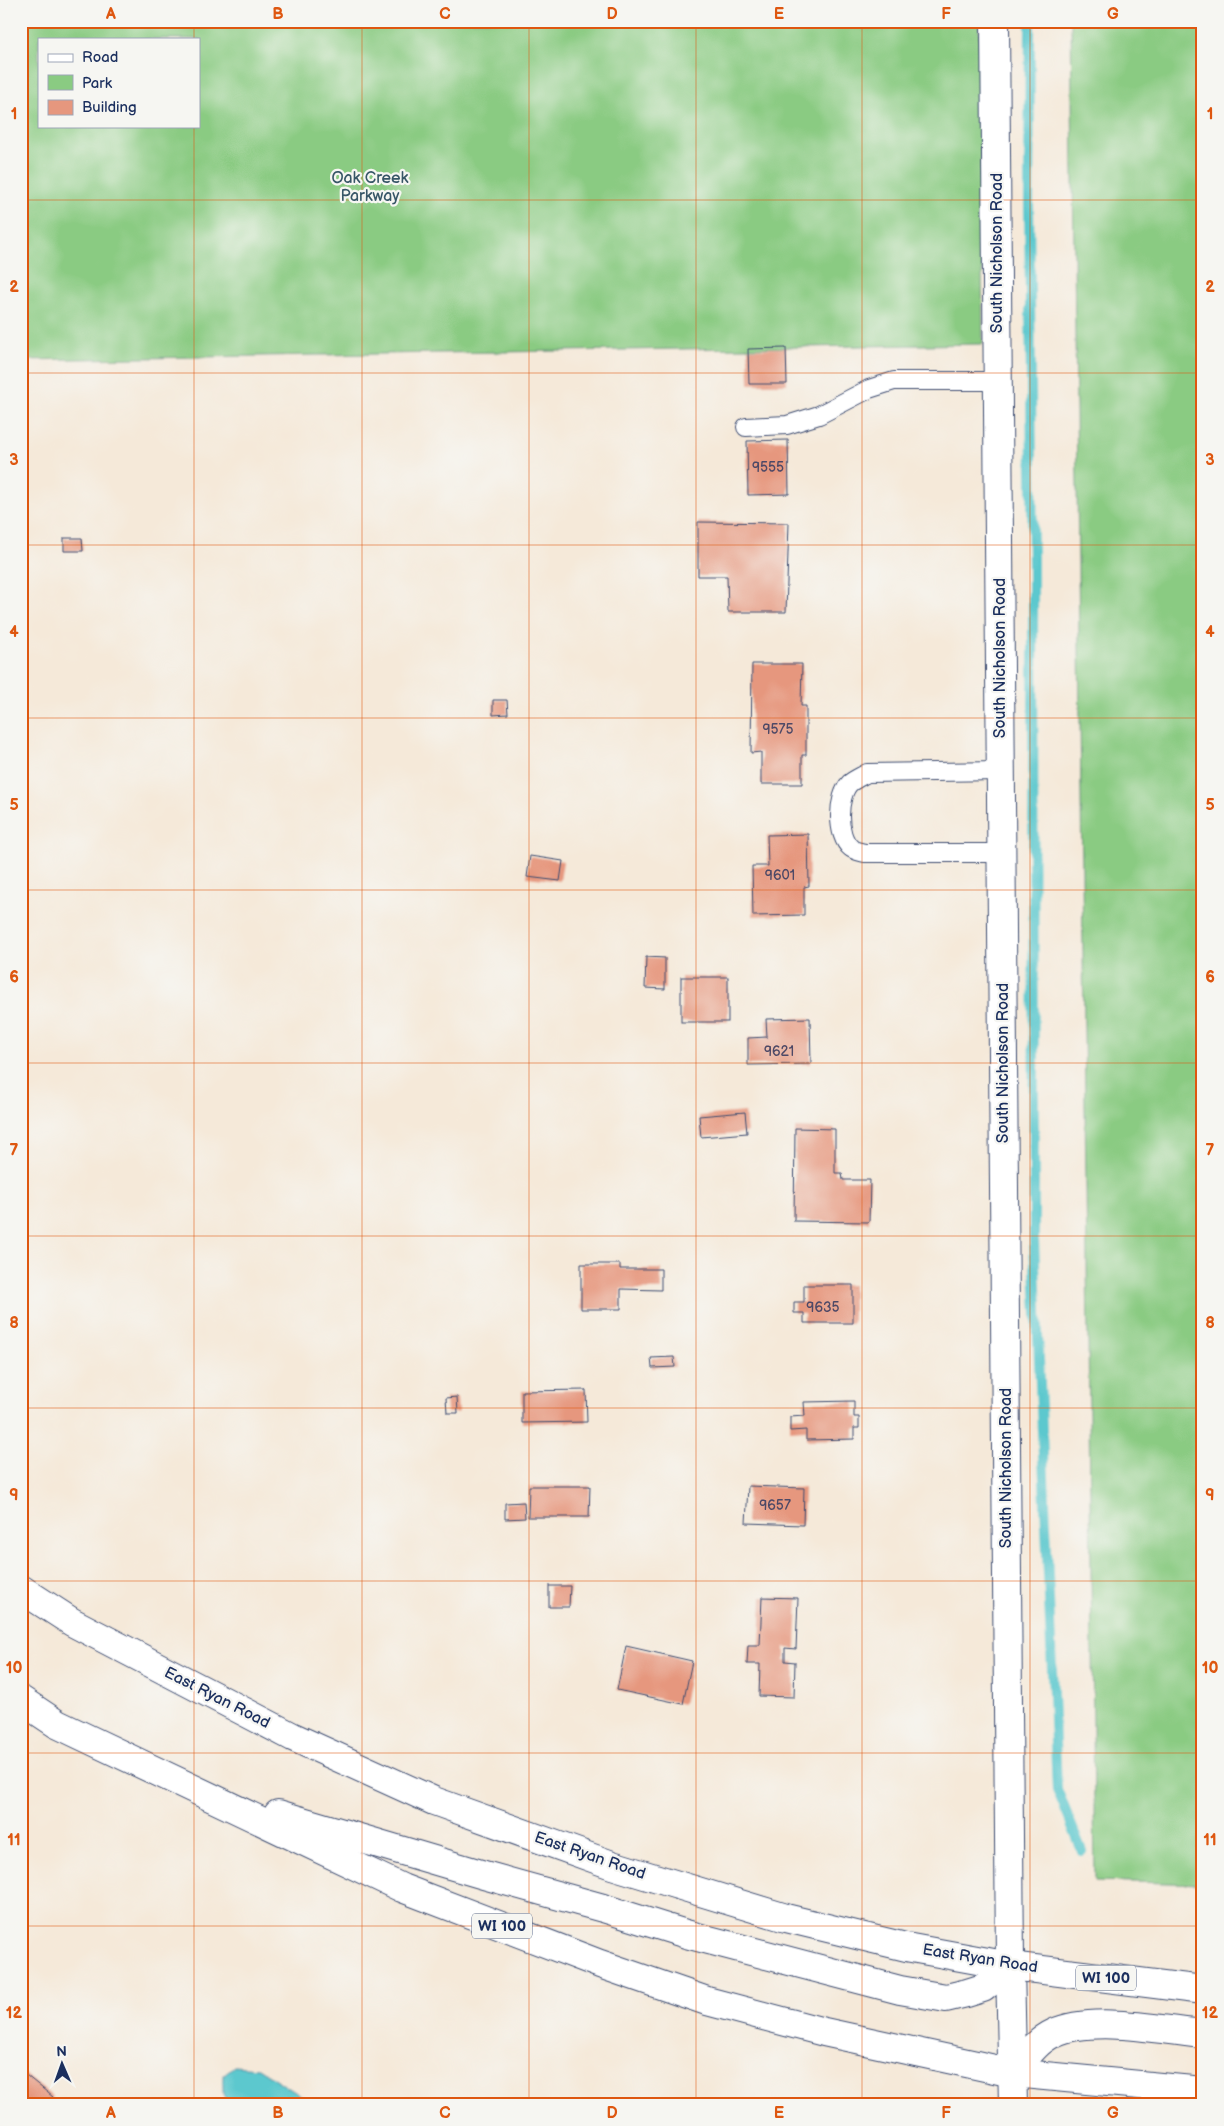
<svg xmlns="http://www.w3.org/2000/svg" width="1224" height="2126" font-family="'Balsamiq Sans',sans-serif">
<style>
.green{fill:#8acb82;stroke:#527d70;fill-rule:evenodd}
.water{fill:#5bc8ce;stroke:#3b7c96}
.lines{fill:none;stroke-linecap:round;stroke-linejoin:round}
.stream{stroke:#5bc8ce;stroke-width:10}
.building{fill:#e6977e}
.lane-casing{stroke:#3c4b70;stroke-width:20}
.secondary-casing{stroke:#3c4b70;stroke-width:30}
.primary-casing{stroke:#3c4b70;stroke-width:30}
.lane{stroke:#fff;stroke-width:18}
.secondary{stroke:#fff;stroke-width:28}
.primary{stroke:#fff;stroke-width:28}
.grid{fill:none;stroke:#de5710;stroke-width:1;stroke-opacity:0.55}
.labels{text-anchor:middle;dominant-baseline:central;stroke-width:4.5;stroke-linejoin:round;paint-order:stroke}
.number-label{font-size:14px;fill:#4e4966}
.shield{fill:#f6f6f2;stroke:#5d6b8a;stroke-width:1}
.shield-label{font-size:15px;font-weight:bold;fill:#1b2f5e}
.park-label{font-size:16px;fill:#375667;stroke:#f6f6f2}
.street-label{font-size:16px;fill:#1b2f5e;stroke:#f6f6f2}
.neatline{fill:none;stroke:#de5710;stroke-width:2}
.grid-label{font-size:16px;text-anchor:middle;font-weight:bold;fill:#de5710}
</style>
<rect width="100%" height="100%" fill="#f6f6f2"/>
<filter id="ink" filterUnits="userSpaceOnUse"><feTurbulence type="fractalNoise" baseFrequency=".02" numOctaves="2"/><feDisplacementMap in="SourceGraphic" scale="10" xChannelSelector="R" yChannelSelector="G"/><feConvolveMatrix kernelMatrix="1 2 1 2 8 2 1 2 1" color-interpolation-filters="sRGB"/></filter>
<filter id="wash" filterUnits="userSpaceOnUse"><feTurbulence type="fractalNoise" baseFrequency=".0096" numOctaves="4" result="noise"/><feDisplacementMap in="SourceGraphic" scale="20" xChannelSelector="R" yChannelSelector="G"/><feGaussianBlur stdDeviation="1.12" result="paint"/><feColorMatrix in="noise" values="0 0 0 0 0 0 0 0 0 0 0 0 0 0 0 0 0 1.4 0 .05"/><feComposite in="paint" operator="in"/></filter>
<g filter="url(#wash)">
<rect width="100%" height="100%" fill="#f5e9d9"/>
<g class="green">
<path d="M21 21H979L983 344 21 360ZM39 39H199V126H39Z"/>
<path d="M1071 21H1203V1884L1095 1881Z"/>
</g>
<path class="water" d="M234 2066 258 2068 315 2105H229L223 2094V2075Z"/>
<g class="lines">
<path class="stream" d="M1030 21 1029 203 1033 563 1034 1240 1057 1789 1082 1851"/>
</g>
<g id="blocks">
<g class="building">
<path d="M786 348 787 384H749L748 349Z"/>
<path d="M788 440 789 494 748 495 747 441Z"/>
<path d="M698 522 789 523 786 612H728L727 576H698Z"/>
<path d="M64 538H82L83 551H64Z"/>
<path d="M752 664H802L801 706H806V755H802V784H761V752L751 753Z"/>
<path d="M493 700H507L508 714 493 715Z"/>
<path d="M808 834 809 886 804 887V915L753 916 752 866H768L767 835Z"/>
<path d="M530 856 563 861 560 881 527 877Z"/>
<path d="M646 957 665 958V989L645 988Z"/>
<rect x="681" y="977" width="47" height="45"/>
<path d="M810 1018 811 1064 748 1065V1038L767 1037 766 1019Z"/>
<path d="M745 1112 747 1133 701 1137 699 1116Z"/>
<path d="M795 1128 835 1129V1173H842L843 1180H870L869 1222 794 1221Z"/>
<path d="M581 1264H620V1269H661V1290L621 1289V1309H581Z"/>
<path d="M804 1285H853V1323H804V1313H794V1302H804Z"/>
<path d="M674 1357 675 1367 652 1368 651 1358Z"/>
<path d="M586 1390 587 1422 522 1423V1391Z"/>
<path d="M457 1397 458 1413H447L446 1398Z"/>
<path d="M854 1401V1417H859V1428H854V1439L806 1440V1430L790 1431V1417L805 1416 804 1402Z"/>
<path d="M529 1486H590L589 1517H528Z"/>
<path d="M748 1486 804 1488 803 1525 746 1523Z"/>
<path d="M524 1502 525 1518 505 1519V1503Z"/>
<path d="M549 1586H570L569 1607H549Z"/>
<path d="M762 1597 798 1598 796 1649 785 1648V1661L795 1662 794 1697 759 1696 760 1664H747L748 1645H760Z"/>
<path d="M626 1646 692 1661 683 1704 617 1690Z"/>
<path d="M21 2071 53 2097 47 2105H21Z"/>
</g>
</g>
</g>
<g filter="url(#ink)">
<use href="#blocks" fill-opacity="0" stroke="#3c4b70" stroke-width="1"/>
<g class="lines">
<defs>
<g id="lane">
<path d="M746 427 787 425 819 415 869 389 894 381H998"/>
<path d="M1001 771 867 773C862 776 855 779 850 783 837 796 836 836 851 848 854 851 861 852 865 853H1001"/>
</g>
<path id="secondary" d="M995 21 1010 1966 1013 2105"/>
<g id="primary">
<path d="M21 1589 72 1622 293 1737 434 1801 612 1865 786 1918 906 1947 1010 1966 1203 1990"/>
<path d="M21 1700 57 1724 402 1888 600 1964 707 2001 824 2032 1013 2073 1203 2091"/>
<path d="M278 1814 484 1875 603 1908 686 1934 900 1990 946 1998 967 1993 983 1988 1010 1966"/>
<path d="M1013 2073C1025 2059 1036 2041 1054 2033 1092 2015 1162 2030 1203 2034"/>
</g>
</defs>
<use href="#lane" class="lane-casing"/>
<use href="#secondary" class="secondary-casing"/>
<use href="#primary" class="primary-casing"/>
<use href="#lane" class="lane"/>
<use href="#secondary" class="secondary"/>
<use href="#primary" class="primary"/>
</g>
</g>
<path class="grid" d="M194 21V39M362 21V2105M529 21V2105M696 21V2105M862 21V2105M1030 21V2105M194 126V2105M21 200H1203M21 373H1203M21 545H1203M21 718H1203M21 890H1203M21 1063H1203M21 1236H1203M21 1408H1203M21 1581H1203M21 1753H1203M21 1926H1203"/>
<g class="labels">
<g class="number-label">
<text x="768" y="467">9555</text>
<text x="778" y="729">9575</text>
<text x="780" y="875">9601</text>
<text x="779" y="1051">9621</text>
<text x="823" y="1307">9635</text>
<text x="775" y="1505">9657</text>
</g>
<g class="shield">
<rect x="472" y="1913.5" width="60" height="25" rx="4"/>
<rect x="1076" y="1965.5" width="60" height="25" rx="4"/>
</g>
<g class="shield-label">
<text x="502" y="1926">WI 100</text>
<text x="1106" y="1978">WI 100</text>
</g>
<g class="park-label">
<text x="370" y="178">Oak Creek<tspan x="370" dy="18">Parkway</tspan></text>
</g>
<g class="street-label">
<text transform="translate(997 253) rotate(-90)">South Nicholson Road</text>
<text transform="translate(1000 658) rotate(-90)">South Nicholson Road</text>
<text transform="translate(1003 1063) rotate(-90)">South Nicholson Road</text>
<text transform="translate(1006 1468) rotate(-90)">South Nicholson Road</text>
<text transform="translate(217 1698) rotate(27)">East Ryan Road</text>
<text transform="translate(590 1856) rotate(19)">East Ryan Road</text>
<text transform="translate(980 1959) rotate(9)">East Ryan Road</text>
</g>
</g>
<rect width="1224" height="2126" fill="none" stroke="#f6f6f2" stroke-width="55"/>
<rect x="38" y="38" width="162" height="90" fill="#f6f6f2" stroke="#9ea6b7"/>
<rect x="48" y="54" width="25" height="8" fill="#ffffff" stroke="#9ea6b7"/>
<text x="82" y="62" font-size="15" fill="#1b2f5e">Road</text>
<rect x="48" y="75" width="25" height="15" fill="#8acb82" stroke="#9ea6b7"/>
<text x="82" y="88" font-size="15" fill="#1b2f5e">Park</text>
<rect x="48" y="100" width="25" height="15" fill="#e6977e" stroke="#9ea6b7"/>
<text x="82" y="112" font-size="15" fill="#1b2f5e">Building</text>
<g transform="translate(62 2064) rotate(358)" stroke="#f6f6f2" stroke-width="4" paint-order="stroke">
<path d="M0-4L9 19L0 12L-9 19Z" fill="#1b2f5e"/>
<text y="-8" font-size="14" font-weight="bold" text-anchor="middle" fill="#1b2f5e">N</text>
</g>
<rect x="28" y="28" width="1168" height="2070" class="neatline"/>
<g class="grid-label">
<text x="111" y="19">A</text>
<text x="278" y="19">B</text>
<text x="445" y="19">C</text>
<text x="612" y="19">D</text>
<text x="779" y="19">E</text>
<text x="946" y="19">F</text>
<text x="1113" y="19">G</text>
<text x="14" y="119">1</text>
<text x="1210" y="119">1</text>
<text x="14" y="292">2</text>
<text x="1210" y="292">2</text>
<text x="14" y="465">3</text>
<text x="1210" y="465">3</text>
<text x="14" y="637">4</text>
<text x="1210" y="637">4</text>
<text x="14" y="810">5</text>
<text x="1210" y="810">5</text>
<text x="14" y="982">6</text>
<text x="1210" y="982">6</text>
<text x="14" y="1155">7</text>
<text x="1210" y="1155">7</text>
<text x="14" y="1328">8</text>
<text x="1210" y="1328">8</text>
<text x="14" y="1500">9</text>
<text x="1210" y="1500">9</text>
<text x="14" y="1673">10</text>
<text x="1210" y="1673">10</text>
<text x="14" y="1845">11</text>
<text x="1210" y="1845">11</text>
<text x="14" y="2018">12</text>
<text x="1210" y="2018">12</text>
<text x="111" y="2118">A</text>
<text x="278" y="2118">B</text>
<text x="445" y="2118">C</text>
<text x="612" y="2118">D</text>
<text x="779" y="2118">E</text>
<text x="946" y="2118">F</text>
<text x="1113" y="2118">G</text>
</g>
</svg>
